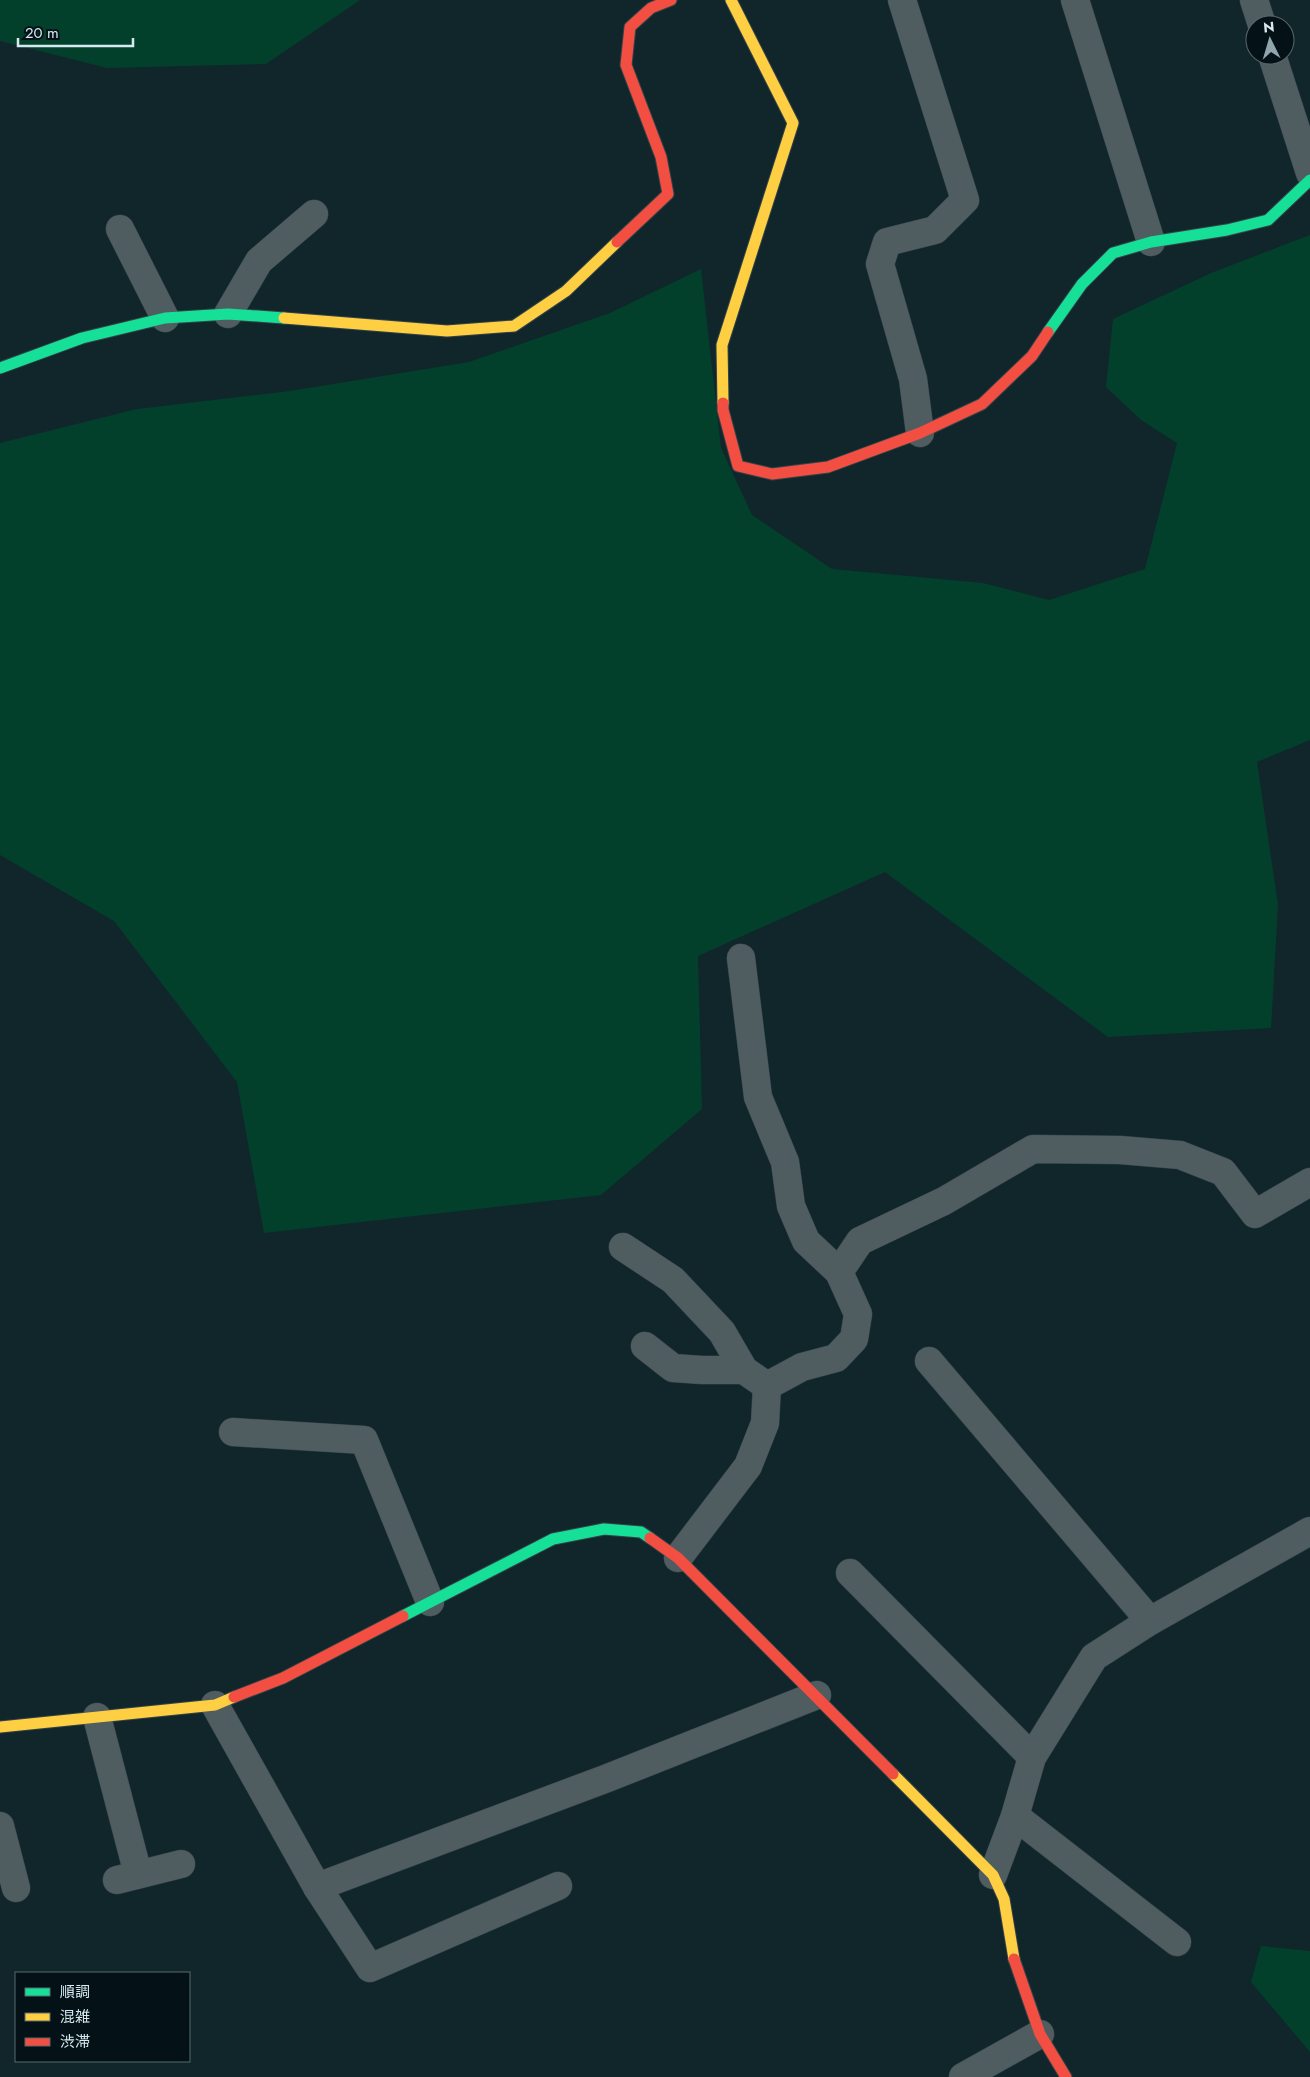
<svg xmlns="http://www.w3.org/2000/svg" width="1310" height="2077" font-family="Jost,'Noto Sans JP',sans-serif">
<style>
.green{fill:#02402c}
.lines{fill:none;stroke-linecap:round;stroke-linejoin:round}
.street-casing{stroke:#344347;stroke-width:29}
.fast-casing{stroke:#344347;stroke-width:13}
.slow-casing{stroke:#344347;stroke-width:13}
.jam-casing{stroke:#344347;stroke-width:13}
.street{stroke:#4f5d61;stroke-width:28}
.fast{stroke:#16e098;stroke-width:11}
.slow{stroke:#ffcf43;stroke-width:11}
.jam{stroke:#f24e42;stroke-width:11}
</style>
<rect width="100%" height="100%" fill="#10262b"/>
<g class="green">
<path d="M0 0H360L266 64 107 68 0 41Z"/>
<path d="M1310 235V740L1257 762 1278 905 1271 1028 1108 1037 885 872 698 956 702 1109 601 1195 264 1233 237 1082 114 921 0 855V443L137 409 290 391 469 362 610 313 701 269 721 448 752 515 832 569 983 583 1049 600 1145 569 1177 443 1141 420 1106 387 1113 319 1211 273Z"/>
<path d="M1261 1946 1310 1951V2052L1251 1982Z"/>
</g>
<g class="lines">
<defs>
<g id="street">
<path d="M902 0 965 200 935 230 887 242 880 264 913 379 920 433"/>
<path d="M1075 0 1151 242"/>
<path d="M1254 0 1262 25"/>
<path d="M1272 55 1310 173"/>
<path d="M120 229 165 318"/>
<path d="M228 314 259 261 314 214"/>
<path d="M741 958 758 1097 785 1162 791 1206 806 1241 839 1272"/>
<path d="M623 1247 673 1280 722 1332 744 1370 767 1386"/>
<path d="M645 1346 673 1368 702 1370H744"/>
<path d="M929 1361 1150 1621"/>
<path d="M767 1386 802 1367 836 1358 854 1339 858 1314 839 1272 860 1241 944 1201 1033 1149 1120 1150 1180 1155 1223 1172 1255 1214 1310 1182"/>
<path d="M233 1432 364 1440 430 1602"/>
<path d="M678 1558 748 1466 765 1423 767 1386"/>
<path d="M850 1573 1032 1757"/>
<path d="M215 1705 317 1887 370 1968 558 1886"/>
<path d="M97 1717 138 1874"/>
<path d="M1015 1816 1177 1942"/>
<path d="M0 1826 16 1888"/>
<path d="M993 1875 1015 1816 1032 1757 1094 1657 1150 1621 1310 1531"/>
<path d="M117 1880 181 1864"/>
<path d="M317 1887 605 1779 817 1695"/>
<path d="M963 2077 1040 2034"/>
</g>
<g id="fast">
<path d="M1048 332 1082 284 1113 253 1151 242 1227 230 1268 220 1310 180"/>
<path d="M0 368 82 338 165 318 228 314 284 318"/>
<path d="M403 1616 553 1539 604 1529 641 1532 650 1538"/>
</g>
<g id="slow">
<path d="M284 318 447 331 514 326 566 291 617 242"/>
<path d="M723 403 722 345 793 123 731 0"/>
<path d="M0 1727 215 1705 234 1697"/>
<path d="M893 1774 993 1875 1004 1899 1014 1959"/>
</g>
<g id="jam">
<path d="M617 242 668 194 661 157 626 65 630 27 651 8 671 0"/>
<path d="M723 403V410L738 466 772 474 828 467 920 433 982 404 1032 356 1048 332"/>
<path d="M650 1538 678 1558 893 1774"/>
<path d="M234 1697 283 1678 403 1616"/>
<path d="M1014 1959 1040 2034 1066 2077"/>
</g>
</defs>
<use href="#street" class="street-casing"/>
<use href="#fast" class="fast-casing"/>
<use href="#slow" class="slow-casing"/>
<use href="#jam" class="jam-casing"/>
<use href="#street" class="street"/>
<use href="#fast" class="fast"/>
<use href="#slow" class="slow"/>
<use href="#jam" class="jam"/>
</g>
<rect x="15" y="1972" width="175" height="90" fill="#041217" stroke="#58686e"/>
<rect x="25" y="1988" width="25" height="8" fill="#16e098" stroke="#58686e"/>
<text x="60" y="1997" font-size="15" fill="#d6e9f1">順調</text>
<rect x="25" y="2013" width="25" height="8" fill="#ffcf43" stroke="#58686e"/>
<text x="60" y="2022" font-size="15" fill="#d6e9f1">混雑</text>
<rect x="25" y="2038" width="25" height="8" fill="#f24e42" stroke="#58686e"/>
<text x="60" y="2047" font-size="15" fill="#d6e9f1">渋滞</text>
<g transform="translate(1270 40) rotate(355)"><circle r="24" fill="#041217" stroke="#58686e"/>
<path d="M0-4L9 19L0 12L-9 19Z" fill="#91a5ac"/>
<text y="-8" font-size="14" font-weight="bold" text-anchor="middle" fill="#d6e9f1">N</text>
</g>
<path d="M18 38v8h115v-8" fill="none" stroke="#d6e9f1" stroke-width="2.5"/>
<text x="25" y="38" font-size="15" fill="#d6e9f1" stroke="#041217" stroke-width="4" paint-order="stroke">20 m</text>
</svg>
